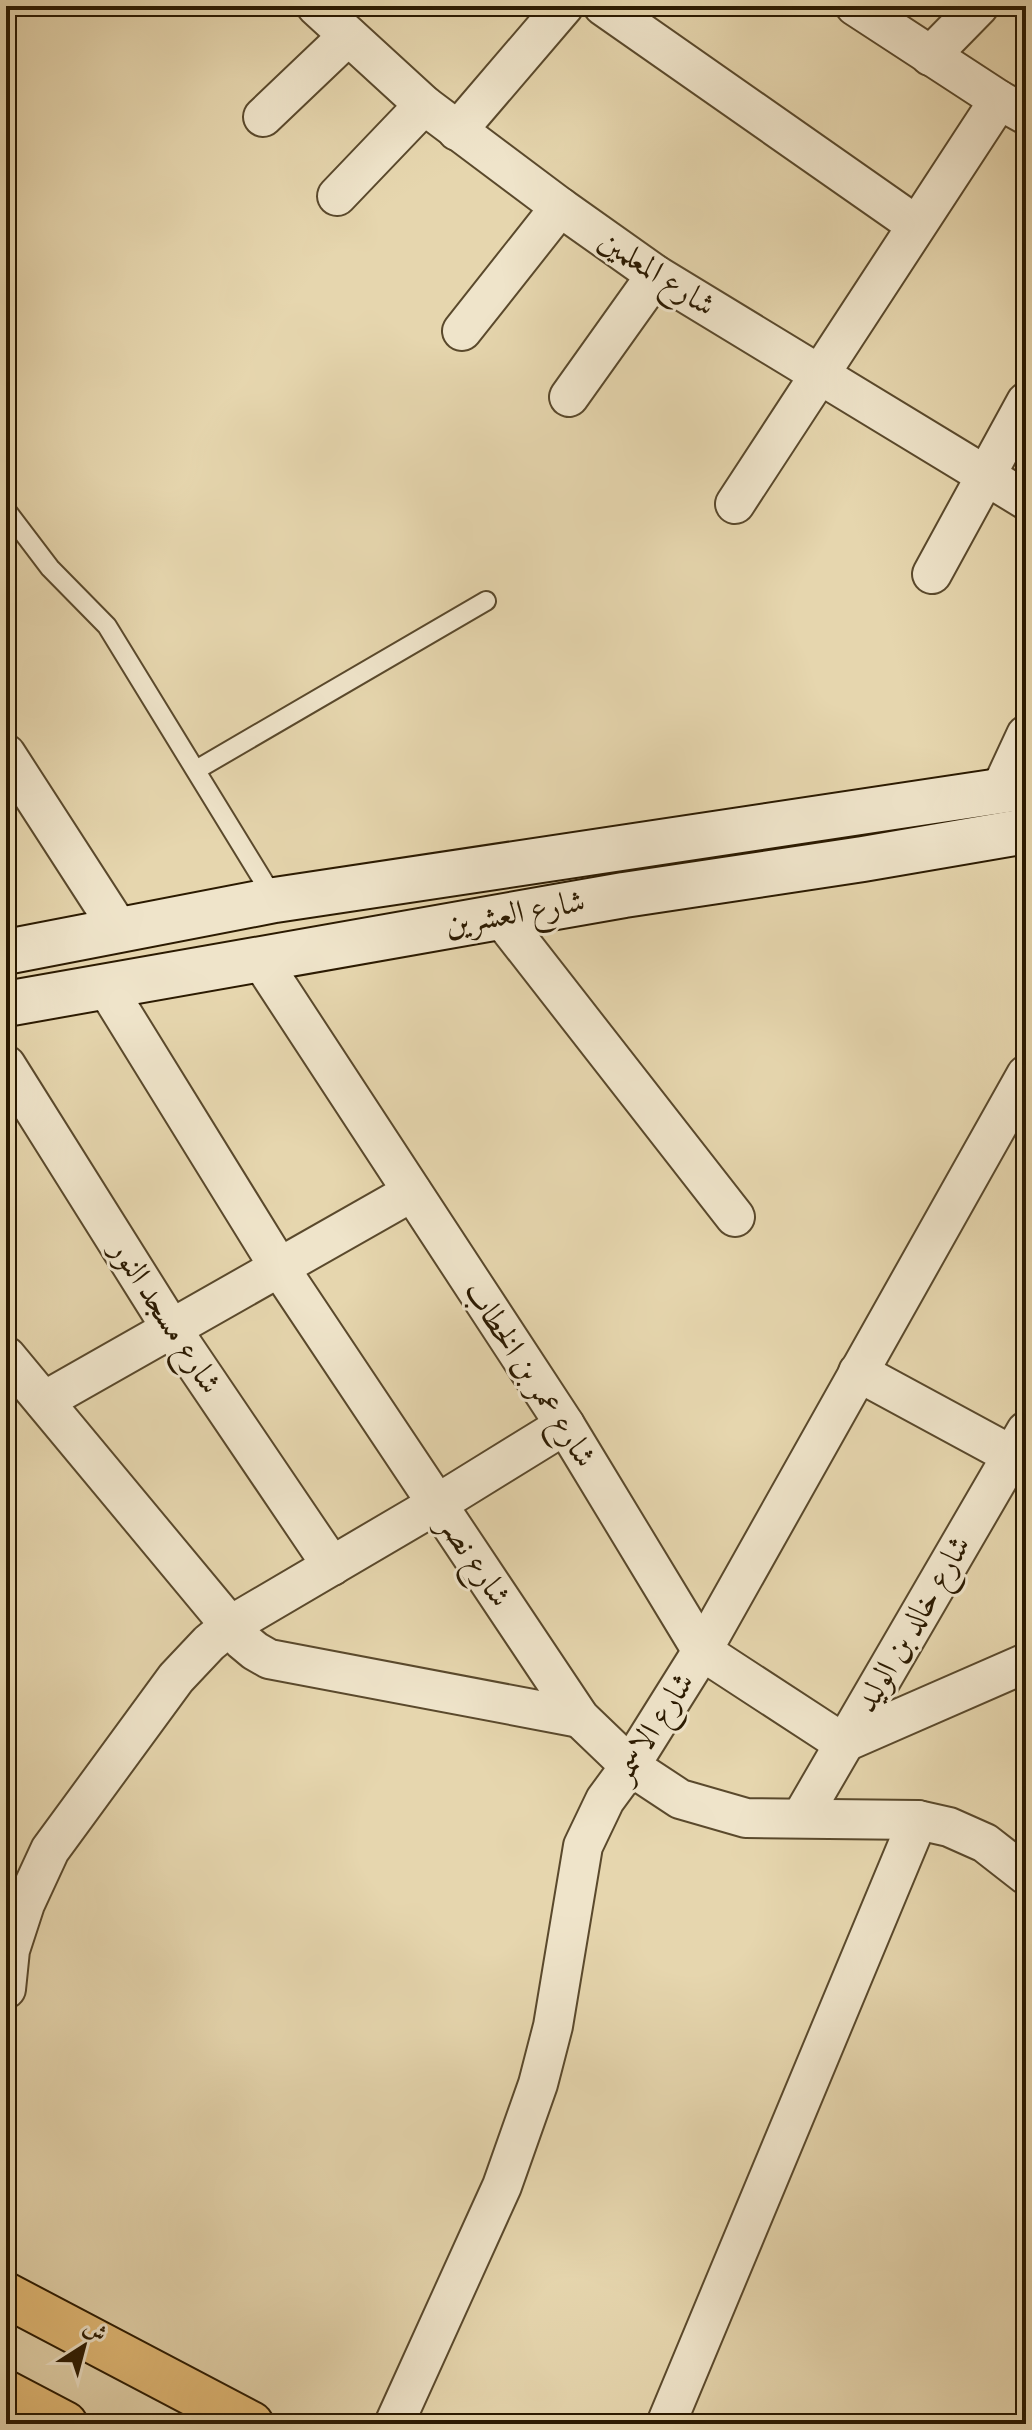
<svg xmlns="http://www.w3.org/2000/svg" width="1032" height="2430" font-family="'Libre Bodoni',Amiri,serif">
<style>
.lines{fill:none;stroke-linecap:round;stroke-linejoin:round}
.lane-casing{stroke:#5a492c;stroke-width:22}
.street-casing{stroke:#5a492c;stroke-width:42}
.secondary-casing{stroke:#2b1a01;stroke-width:48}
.highway-casing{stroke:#2b1a01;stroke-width:48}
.lane{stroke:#efe4ca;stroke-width:18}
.street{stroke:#efe4ca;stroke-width:38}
.secondary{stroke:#efe4ca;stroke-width:44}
.highway{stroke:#e3bb77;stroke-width:44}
.labels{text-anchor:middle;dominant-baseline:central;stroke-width:6;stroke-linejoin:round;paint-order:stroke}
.street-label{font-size:32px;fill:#2b1a01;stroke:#efe4ca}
</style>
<rect width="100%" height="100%" fill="#e6d6ae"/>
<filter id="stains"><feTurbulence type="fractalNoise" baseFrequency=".0025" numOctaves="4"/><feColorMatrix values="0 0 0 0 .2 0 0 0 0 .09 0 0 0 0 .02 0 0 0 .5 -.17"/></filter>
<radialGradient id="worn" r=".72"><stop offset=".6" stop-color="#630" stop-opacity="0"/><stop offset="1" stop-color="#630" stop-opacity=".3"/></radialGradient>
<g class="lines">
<defs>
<g id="lane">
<path d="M6 510 50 568 107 626 275 900"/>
<path d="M196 770 486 601"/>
</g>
<g id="street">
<path d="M316 6 424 105 560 207 656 275 1026 500"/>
<path d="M603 6 916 225"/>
<path d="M855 6 999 100 1026 115"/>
<path d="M930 56 979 6"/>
<path d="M263 117 348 36"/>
<path d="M457 131 564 6"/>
<path d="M337 196 424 105"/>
<path d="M462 331 560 207"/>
<path d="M569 397 656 275"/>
<path d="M735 504 999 100"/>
<path d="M932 574 1026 402"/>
<path d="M6 754 119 929"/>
<path d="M1000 791 1026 735"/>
<path d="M500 916 735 1217"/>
<path d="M260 959 565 1425 702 1651 843 1743 1026 1663"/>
<path d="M106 987 279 1267 580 1718 630 1766 680 1799 746 1818 918 1820 949 1827 985 1843 1026 1875"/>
<path d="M6 1065 171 1328 332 1566"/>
<path d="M6 1356 243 1641 255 1651 269 1659 580 1718"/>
<path d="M858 1372 1026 1463"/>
<path d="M44 1401 412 1192"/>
<path d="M801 1818 1026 1431"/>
<path d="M6 1989 10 1950 25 1904 50 1850 176 1678 209 1643 231 1625 437 1504 565 1425"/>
<path d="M394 2424 502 2186 538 2084 553 2026 583 1846 605 1800 630 1766 702 1651 1026 1075"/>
<path d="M666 2424 918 1820"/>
</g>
<g id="secondary">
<path d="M6 952 275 900 1026 787"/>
<path d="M6 1004 624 895 863 859 1026 831"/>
</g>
<g id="highway">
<path d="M6 2295 251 2424"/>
<path d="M6 2393 65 2424"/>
</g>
</defs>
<use href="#lane" class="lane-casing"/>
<use href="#street" class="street-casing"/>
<use href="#secondary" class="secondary-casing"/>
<use href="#highway" class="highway-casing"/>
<use href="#lane" class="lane"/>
<use href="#street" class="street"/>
<use href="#secondary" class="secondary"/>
<use href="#highway" class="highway"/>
</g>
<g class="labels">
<g class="street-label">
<text transform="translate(657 273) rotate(33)">شارع المعلمين</text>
<text transform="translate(515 913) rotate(-10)">شارع العشرين</text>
<text transform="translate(166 1317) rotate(57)">شارع مسجد النور</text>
<text transform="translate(530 1374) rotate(57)">شارع عمر بن الخطاب</text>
<text transform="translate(475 1561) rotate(56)">شارع نصر</text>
<text transform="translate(913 1624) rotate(-60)">شارع خالد بن الوليد</text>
<text transform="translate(653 1727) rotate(-57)">شارع الاسمر</text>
</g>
</g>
<rect width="1032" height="2430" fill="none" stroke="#e6d6ae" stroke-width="32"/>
<rect x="8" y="8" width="1016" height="2414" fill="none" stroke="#2b1a01" stroke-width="4"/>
<rect x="16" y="16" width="1000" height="2398" fill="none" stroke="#2b1a01" stroke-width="2"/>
<g transform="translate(84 2346) rotate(36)" stroke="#efe4ca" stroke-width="6" paint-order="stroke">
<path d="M0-6L14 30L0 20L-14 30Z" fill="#2b1a01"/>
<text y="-12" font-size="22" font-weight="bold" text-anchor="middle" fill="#2b1a01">ش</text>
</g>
<rect width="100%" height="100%" filter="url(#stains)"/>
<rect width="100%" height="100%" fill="url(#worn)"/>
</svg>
